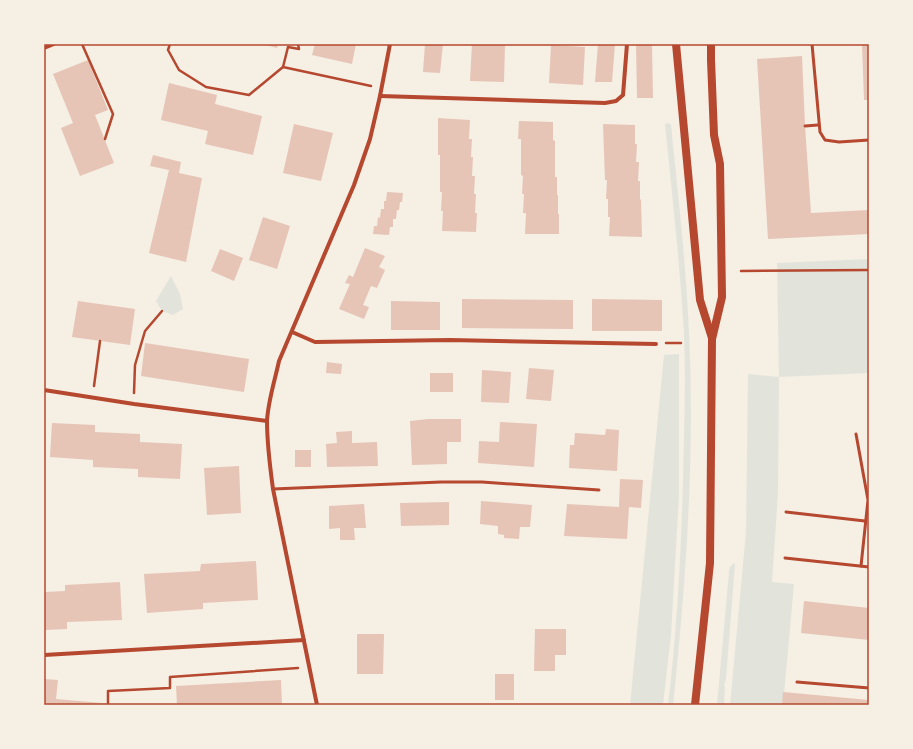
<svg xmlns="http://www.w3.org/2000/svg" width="913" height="749" font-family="'DejaVu Sans',sans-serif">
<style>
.green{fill:#e2e4dc}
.building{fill:#e6c5b7}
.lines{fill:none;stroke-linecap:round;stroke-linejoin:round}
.path{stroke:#b5482f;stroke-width:2.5}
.service{stroke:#b5482f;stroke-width:3}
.minor{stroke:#b5482f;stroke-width:4}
.secondary{stroke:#b5482f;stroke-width:8}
.neatline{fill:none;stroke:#b5482f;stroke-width:1.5}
</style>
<rect width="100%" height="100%" fill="#f6efe4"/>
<g class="green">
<path d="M668 123 671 125C678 194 686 263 689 333 695 457 686 582 673 705H668C677 630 681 555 683 479 684 431 686 383 684 334 680 264 672 194 665 124Z"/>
<path d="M869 259V373L779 377 778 493 772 582 794 584 783 705H730L746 532 748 374 779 377 777 263Z"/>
<path d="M171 276 180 294 183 309 173 315 162 311 156 301Z"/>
<path d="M679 354V496L671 635 663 705H630L664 355Z"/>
<path d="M734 563 735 564 726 679 724 685 725 687 724 705H717L729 572 730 567Z"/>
</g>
<g class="building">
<path d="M262 44H278L277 48Z"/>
<path d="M315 44H356L352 64 312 55Z"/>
<path d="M425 44H443L440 73 423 72Z"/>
<path d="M472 44H505L504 82 470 81Z"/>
<path d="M598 44H615L612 82H595Z"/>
<path d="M636 44H652L653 98H637Z"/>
<path d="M862 44H869V100H864Z"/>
<path d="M551 45 585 47 583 85 549 83Z"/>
<path d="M802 56 805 126 811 213 869 210V234L768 239 757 59Z"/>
<path d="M88 60 108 110 95 115 114 163 80 176 61 128 73 123 53 74Z"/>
<path d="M169 83 217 95 215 104 262 116 253 155 205 144 208 131 161 120Z"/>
<path d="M438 118 470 120 469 139H472L471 157H473L472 176H475L474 194H476L475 213H477L476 232 442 231 443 211H441L442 192H440V155H438Z"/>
<path d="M519 121 553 122V140L555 141V177H557V195H558V214H559V234H525L526 213H523L524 194H522L523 176 521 175V139H518Z"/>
<path d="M294 124 333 133 321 181 283 173Z"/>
<path d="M603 124 635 125V144H637L636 162H639L638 181H640V199L641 200 642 237 609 236 610 217H608V199H606L607 180H605Z"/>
<path d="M153 155 181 162 179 173 202 178 186 262 149 253 169 170 150 166Z"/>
<path d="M387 192 403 193 402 202H400L399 210H397L396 219H393V227H390L389 235 373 234 374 226H377L378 217 380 218 381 209H384V201H386Z"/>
<path d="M263 217 290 226 277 269 249 260Z"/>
<path d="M365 248 385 256 379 267 385 270 377 288 371 286 363 305 369 307 364 319 339 309 350 284 345 283 349 275 353 277Z"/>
<path d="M220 249 243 258 234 281 211 271Z"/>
<path d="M462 299 573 300V329L462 328Z"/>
<path d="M592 299 662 300V331H592Z"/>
<path d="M78 301 135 309 130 345 72 337Z"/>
<path d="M391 301 440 302V330H391Z"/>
<path d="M145 343 249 359 244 392 141 376Z"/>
<path d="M327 362 342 364 341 374 326 373Z"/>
<path d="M529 368 554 370 551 401 526 399Z"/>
<path d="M482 370 511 372 509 403 481 402Z"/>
<rect x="430" y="373" width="23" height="19"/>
<path d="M428 419H461V442H447V464L412 465 410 421Z"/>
<path d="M500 422 537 424 534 467 478 463 479 441 499 442Z"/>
<path d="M52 423 95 425V432L140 434V442L182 444 180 479 138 477V469L93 467V460L50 457Z"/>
<path d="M606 429 619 430 617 471 569 468 570 445H574L575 433 605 435Z"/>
<path d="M352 431V443L377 442 378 466 327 467 326 444 337 443 336 432Z"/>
<rect x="295" y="450" width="16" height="17"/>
<path d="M239 466 241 513 207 515 204 468Z"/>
<path d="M620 479 643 480 641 508 629 507 627 539 564 536 567 504 619 507Z"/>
<path d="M481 501 532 505 530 527H520L519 539 504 538V535L498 534V526L480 524Z"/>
<path d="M449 502V525L401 526 400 503Z"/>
<path d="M364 504 366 528H354L355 540H340V528L329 529V506Z"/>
<path d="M256 561 258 600 203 603V609L147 613 144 574 200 571 201 564Z"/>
<path d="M120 582 122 620 67 622V629L44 630V592L65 591V585Z"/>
<path d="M804 601 869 608V640L801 633Z"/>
<path d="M535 629H566V655H555V671H534Z"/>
<path d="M357 634H384L383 674H357Z"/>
<rect x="495" y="674" width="19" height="26"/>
<path d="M44 679 58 680 56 699 113 704V705H44Z"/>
<path d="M281 680 282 705H177L176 686Z"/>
<path d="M783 692 869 700V705H782Z"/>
</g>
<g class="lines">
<g class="path">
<path d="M82 44 113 114 105 139"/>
<path d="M170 44 168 50 179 70 206 87 249 95 283 67"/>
<path d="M298 44 299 49 288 47 283 67 371 86"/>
<path d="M741 271 869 270"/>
<path d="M666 343H681"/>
<path d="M94 386 100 341"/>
<path d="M134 393 135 365 145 331 162 311"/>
<path d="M108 704V691L170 688V677L298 668"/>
</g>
<g class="service">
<path d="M812 44 820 132 825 140 839 142 869 140"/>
<path d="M805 126 818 125"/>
<path d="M856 434 868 500 861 566"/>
<path d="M273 489 441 482H482L599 490"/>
<path d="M786 512 865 521"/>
<path d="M785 558 869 567"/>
<path d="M797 682 869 688"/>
</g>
<g class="minor">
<path d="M44 48 54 44"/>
<path d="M380 96 605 103 616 101 623 95 627 44"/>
<path d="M292 332 315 342 450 340 656 344"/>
<path d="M44 390 134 404 267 421"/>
<path d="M44 655 304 640"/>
<path d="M317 705 273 489C270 467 267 444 267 421 268 401 275 380 279 361L354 185 370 139 380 96 390 44"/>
</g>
<g class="secondary">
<path d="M676 44 700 300 712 338"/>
<path d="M695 705 710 563 712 339 722 297 720 164 714 135 711 60V44"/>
</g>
</g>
<rect width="913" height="749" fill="none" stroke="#f6efe4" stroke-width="90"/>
<rect x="45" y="45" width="823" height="659" class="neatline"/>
</svg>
